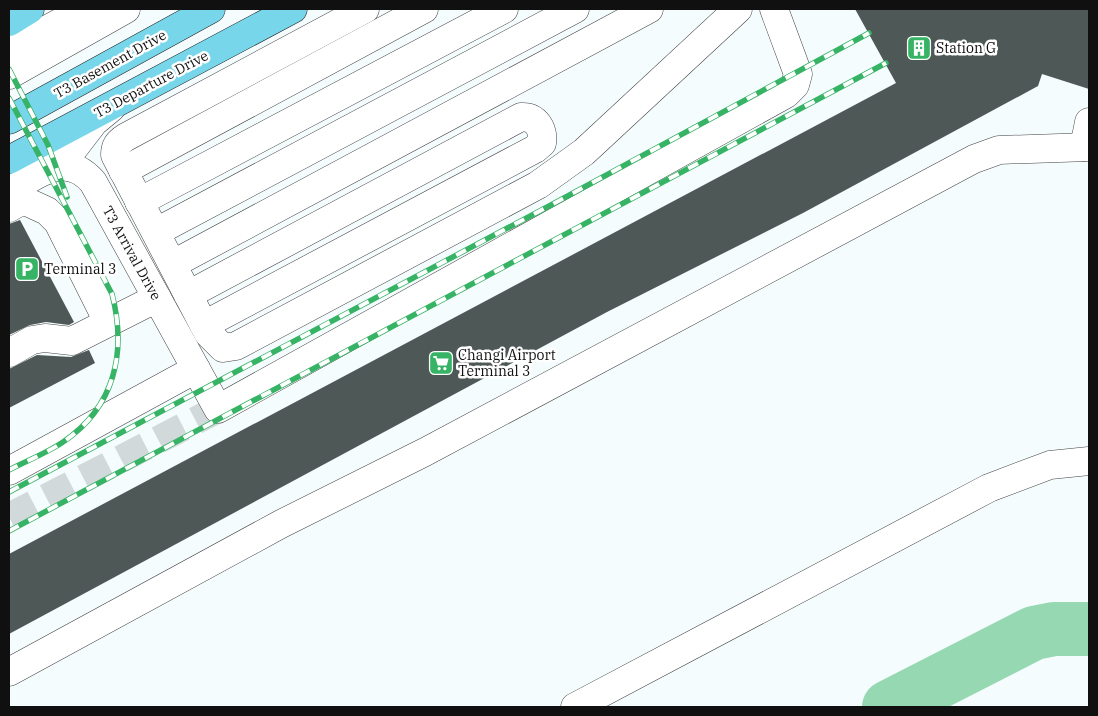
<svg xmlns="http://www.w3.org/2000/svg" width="1098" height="716" font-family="'IBM Plex Serif',serif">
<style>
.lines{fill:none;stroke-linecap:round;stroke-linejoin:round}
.taxiway{stroke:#95d8b1;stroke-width:54}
.building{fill:#4e5856}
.major-tunnel{stroke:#d2d9da;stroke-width:28;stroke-dasharray:28 14;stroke-linecap:butt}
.minor-casing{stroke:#434343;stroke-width:29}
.major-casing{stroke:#212121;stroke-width:29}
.minor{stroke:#fff;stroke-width:28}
.major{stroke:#78d6ea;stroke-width:28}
.rail-casing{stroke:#36b364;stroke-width:5.5}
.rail{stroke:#fff;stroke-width:4;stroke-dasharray:11;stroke-linecap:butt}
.labels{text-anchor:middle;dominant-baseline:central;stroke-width:5;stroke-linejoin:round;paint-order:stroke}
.poi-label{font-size:14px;fill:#101010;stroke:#fff;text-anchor:start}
.street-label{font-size:14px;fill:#101010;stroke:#fff}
</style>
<rect width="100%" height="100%" fill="#f4fcfe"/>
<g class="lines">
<path class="taxiway" d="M889 707 1034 633 1054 629H1089"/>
</g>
<g class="building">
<path d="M855 9H1089V89L1042 74 1038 86 803 213 607 312 9 634V554L896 83Z"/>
<path d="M20 220 74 322 69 325 46 322 30 325 9 335V224Z"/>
<path d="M89 350 95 363 9 408V369L37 355 71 357Z"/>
</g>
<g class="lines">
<path class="major-tunnel" d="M9 517 218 409"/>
<defs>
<g id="minor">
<path d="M365 9 126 137C118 142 115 146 115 155L208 333 223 348 236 346 538 185 584 152 738 9"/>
<path d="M9 50 85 9"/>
<path d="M9 75 126 9"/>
<path d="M1084 147 1089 122"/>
<path d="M51 168 71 152 94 122 111 108"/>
<path d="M123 171 424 9"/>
<path d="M9 191C38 175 65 150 93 182L218 409 786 94 795 85 798 74 774 9"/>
<path d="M139 202 504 9"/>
<path d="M9 208 23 200 47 211 58 222 108 322"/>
<path d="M156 232 575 9"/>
<path d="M173 264 649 9"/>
<path d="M188 295 521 117C536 116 544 129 542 143L535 149 204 325"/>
<path d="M9 353 32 340 45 338 72 341 157 298"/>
<path d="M9 471 196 369"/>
<path d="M9 672 281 524 425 452 974 159 999 150 1089 147"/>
<path d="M575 707 989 488 1050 465 1089 461"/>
</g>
<g id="major">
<path d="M9 22 30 9"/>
<path d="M9 120 211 9"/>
<path d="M9 160 293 9"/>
</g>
</defs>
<use href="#minor" class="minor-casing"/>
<use href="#major" class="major-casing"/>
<use href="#minor" class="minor"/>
<use href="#major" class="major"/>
<defs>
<g id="rail">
<path d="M9 69 48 145 67 197"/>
<path d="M9 98 112 294C127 352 115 407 63 442 47 453 26 461 9 470"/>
<path d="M9 492 551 205 869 33"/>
<path d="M9 531 886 63"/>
</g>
</defs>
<use href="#rail" class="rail-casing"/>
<use href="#rail" class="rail"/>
</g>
<defs>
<symbol id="building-square" viewBox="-11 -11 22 22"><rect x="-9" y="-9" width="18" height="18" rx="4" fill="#36b364" stroke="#fff"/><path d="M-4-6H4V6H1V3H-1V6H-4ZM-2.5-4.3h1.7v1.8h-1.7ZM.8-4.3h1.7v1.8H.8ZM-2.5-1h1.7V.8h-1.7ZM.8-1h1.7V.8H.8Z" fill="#fff"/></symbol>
<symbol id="parking-square" viewBox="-11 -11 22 22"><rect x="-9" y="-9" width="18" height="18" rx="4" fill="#36b364" stroke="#fff"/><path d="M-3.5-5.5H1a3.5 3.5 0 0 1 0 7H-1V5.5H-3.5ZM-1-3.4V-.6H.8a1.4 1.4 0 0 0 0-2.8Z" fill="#fff"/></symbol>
<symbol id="supermarket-square" viewBox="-11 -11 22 22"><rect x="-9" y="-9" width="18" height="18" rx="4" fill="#36b364" stroke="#fff"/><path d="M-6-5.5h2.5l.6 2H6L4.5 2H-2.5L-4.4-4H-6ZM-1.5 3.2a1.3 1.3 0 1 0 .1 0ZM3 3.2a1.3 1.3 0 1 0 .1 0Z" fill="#fff"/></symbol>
</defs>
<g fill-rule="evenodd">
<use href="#building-square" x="905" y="34" width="28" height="28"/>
<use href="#parking-square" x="13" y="255" width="28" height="28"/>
<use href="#supermarket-square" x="427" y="349" width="28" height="28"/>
</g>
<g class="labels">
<g class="poi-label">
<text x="936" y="48">Station G</text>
<text x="44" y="269">Terminal 3</text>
<text x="458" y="355">Changi Airport<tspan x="458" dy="16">Terminal 3</tspan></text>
</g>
<g class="street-label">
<text transform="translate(110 64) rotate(-29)">T3 Basement Drive</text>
<text transform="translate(151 84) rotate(-28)">T3 Departure Drive</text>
<text transform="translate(132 253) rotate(61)">T3 Arrival Drive</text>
</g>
</g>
<rect width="1098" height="716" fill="none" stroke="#101010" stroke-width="20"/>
</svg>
